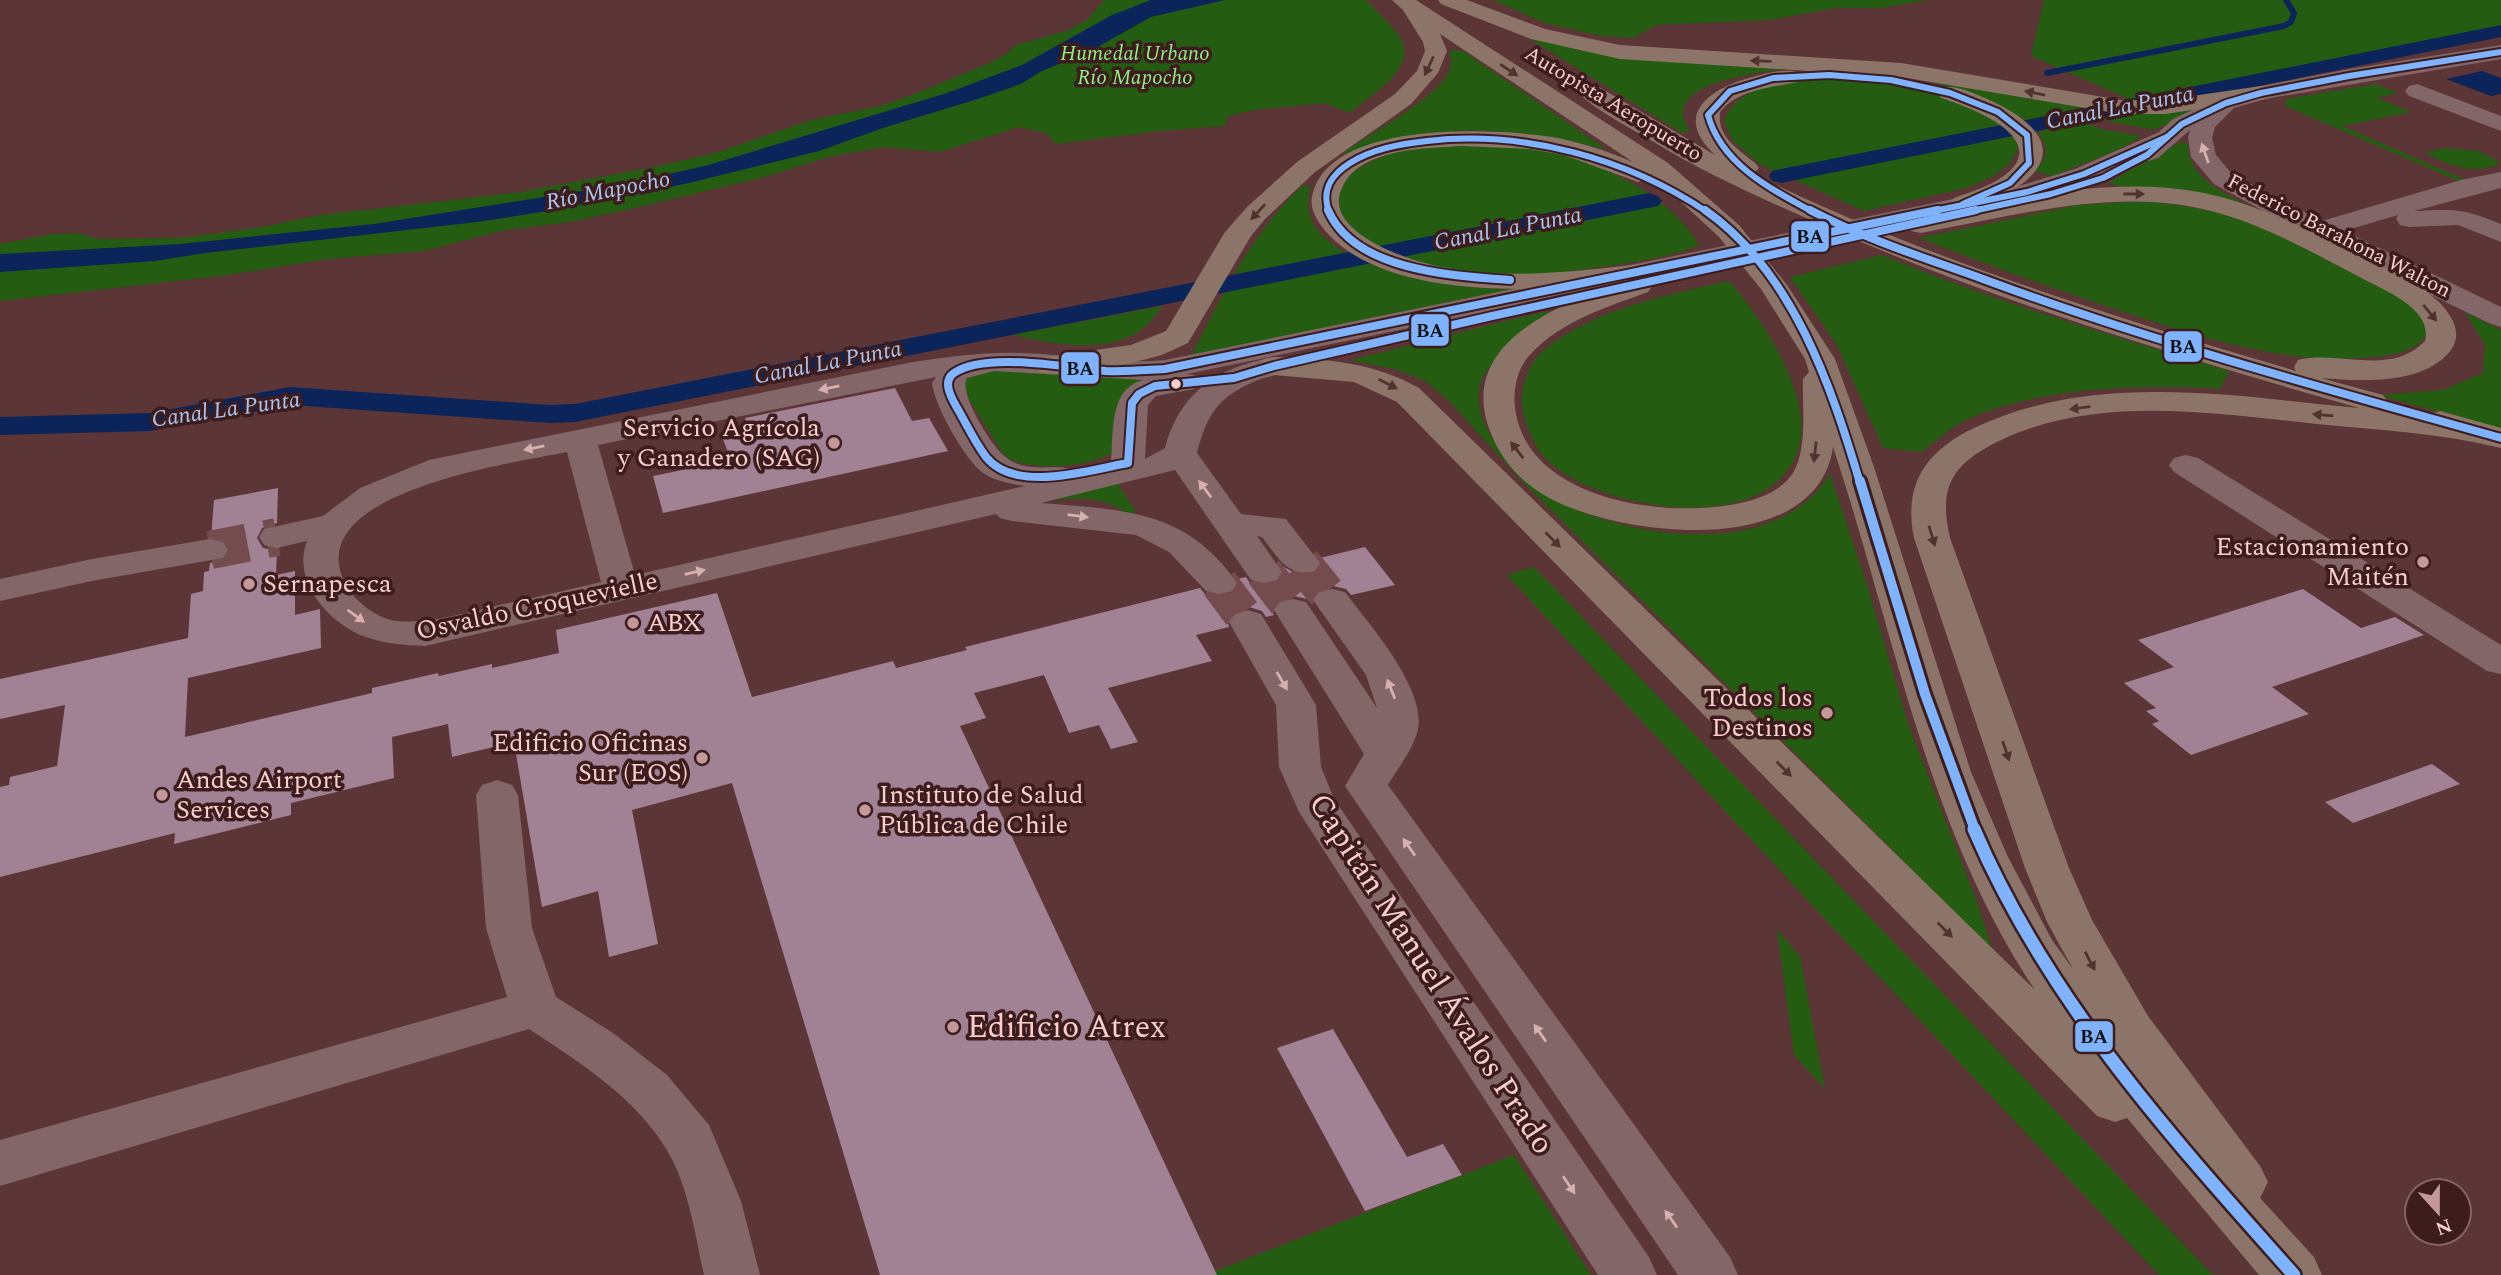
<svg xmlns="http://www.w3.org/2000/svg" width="2501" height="1275" font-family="Spectral,serif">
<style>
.green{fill:#245d12}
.water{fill:#0b255a}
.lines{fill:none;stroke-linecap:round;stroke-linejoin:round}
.stream{stroke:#0b255a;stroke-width:6}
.canal{fill:#0b255a;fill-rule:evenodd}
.building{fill:#a18294}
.minor-tunnel{stroke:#744c4e;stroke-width:38;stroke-dasharray:38 19;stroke-linecap:butt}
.minor{fill:#836667;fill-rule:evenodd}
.highway{fill:#8d7468;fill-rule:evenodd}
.bus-1-far3-casing{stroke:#3c1c1c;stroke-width:10}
.bus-1-far2-casing{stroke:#3c1c1c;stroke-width:12}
.bus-1-far1-casing{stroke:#3c1c1c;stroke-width:16}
.bus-1-casing{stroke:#3c1c1c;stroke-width:18}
.bus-1-far3{stroke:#80b3ff;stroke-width:6}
.bus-1-far2{stroke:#80b3ff;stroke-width:8}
.bus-1-far1{stroke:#80b3ff;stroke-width:10}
.bus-1{stroke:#80b3ff;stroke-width:13}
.oneway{fill:#50322f}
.oneway2{fill:#d6afae}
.bus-dot{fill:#facecd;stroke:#3c1c1c;stroke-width:2.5}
.poi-dot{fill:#c39898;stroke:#3c1c1c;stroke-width:2.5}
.labels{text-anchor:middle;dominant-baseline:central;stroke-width:7;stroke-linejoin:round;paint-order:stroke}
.far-park-label{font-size:21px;font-style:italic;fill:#91ef82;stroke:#3c1c1c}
.far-street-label{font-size:21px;fill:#facecd;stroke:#3c1c1c}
.far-water-label{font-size:23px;font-style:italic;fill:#abc5f0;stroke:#3c1c1c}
.poi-label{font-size:26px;fill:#facecd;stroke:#3c1c1c;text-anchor:end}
.street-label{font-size:26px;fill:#facecd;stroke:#3c1c1c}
.near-street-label{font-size:32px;fill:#facecd;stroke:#3c1c1c}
.near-poi-label{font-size:32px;fill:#facecd;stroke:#3c1c1c;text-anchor:start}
.line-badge{stroke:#3c1c1c;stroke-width:2.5}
.pale-badge-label{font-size:19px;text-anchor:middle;font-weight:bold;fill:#111}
</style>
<rect width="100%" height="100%" fill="#5c3537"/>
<g class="green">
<path d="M1104 0H1366C1377 12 1390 23 1399 36 1421 67 1370 96 1349 113L1325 103 1254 110 1228 116 1225 126 1159 131 1056 144 1046 133 1019 127 940 152 882 147 829 157 761 178 630 209 570 222 505 230 424 251 328 259 228 275 0 301V244L52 234 78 233 97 239 181 238 262 227 320 215 520 192 658 166 715 153 811 120 880 106 912 95 987 64 1005 55 1016 45 1069 30 1088 19Z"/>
<path d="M1493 0H1929L1880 8H1836L1769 20 1656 25 1633 38 1601 36 1545 23Z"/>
<path d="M2044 0H2501V26L2131 100 2031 56Z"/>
<path d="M1536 38 1798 68C1775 70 1678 79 1683 116 1684 121 1688 127 1690 131L1682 133 1530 39Z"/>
<path d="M1450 50 1463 51 1606 149C1545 137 1482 123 1419 135 1397 139 1374 148 1352 154L1343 153C1367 136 1438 97 1449 72 1452 64 1451 58 1450 50Z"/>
<path d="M1842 78C1888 81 1940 85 1981 108 1993 115 2005 126 2016 135L2018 150 2009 164 1992 177 1966 188 1864 211 1761 165 1733 141 1724 121C1740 78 1804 79 1842 78Z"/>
<path d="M1923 80 2089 107C2107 115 2173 113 2195 109L2157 129H2149L2111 122 2084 108 2061 112 2101 129 2142 136 2120 149 2053 176 2035 171C2048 157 2049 148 2038 132L2046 130 1972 93Z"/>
<path d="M2376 84 2398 93 2377 98 2411 112 2342 126 2468 181 2461 182 2285 106 2286 99Z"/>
<path d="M2181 142 2188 144C2186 179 2231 197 2257 209L2172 189 2116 186 2109 182Z"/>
<path d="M1484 143C1506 146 1529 147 1550 152 1604 164 1670 195 1699 245 1675 256 1649 259 1622 264 1552 275 1469 285 1401 257 1335 230 1304 185 1389 154 1419 143 1454 145 1484 143Z"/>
<path d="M2446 148 2478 151 2498 161V164C2473 175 2447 166 2425 152Z"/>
<path d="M1302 186 1311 187C1285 260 1435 285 1482 288 1502 289 1522 288 1541 288L1201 358 1192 354C1224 292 1251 234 1302 186Z"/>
<path d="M2144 201C2172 204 2200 208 2228 215 2268 227 2306 250 2344 268 2366 278 2395 288 2413 306 2420 312 2430 322 2427 332 2422 349 2396 354 2382 356 2293 368 2202 338 2118 310 2051 288 1985 264 1919 238L2078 205Z"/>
<path d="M1882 255C1995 302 2112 336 2229 371L2220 389C2143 384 2029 387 1960 423 1947 430 1934 443 1921 452L1883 448 1837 345 1790 277Z"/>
<path d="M1729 281C1761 317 1810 391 1800 442 1779 540 1602 512 1548 461 1537 450 1529 434 1525 419 1522 408 1520 400 1523 389 1527 373 1533 358 1546 348 1599 308 1666 295 1729 281Z"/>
<path d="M1163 306C1154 317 1145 330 1131 336 1094 353 1050 343 1012 335Z"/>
<path d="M1558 310C1533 320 1517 335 1500 355 1494 362 1484 373 1481 381 1465 424 1526 487 1561 503 1638 540 1778 559 1830 474L1866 582 1908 724 1977 902 1992 949 1524 483 1448 400 1425 381 1398 370 1351 360 1526 316Z"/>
<path d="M2465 312 2501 330V429L2378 395 2443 390 2483 373 2485 345Z"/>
<path d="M985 369 1147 379C1109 411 1115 404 1114 452 1088 468 1028 473 1004 455L964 391 963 381 968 376Z"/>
<path d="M1116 481 1136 512 1128 514C1102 496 1079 497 1048 501Z"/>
<path d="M1534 567 2213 1275H2159L1823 917 1507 575Z"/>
<path d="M1777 929 1800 956 1825 1089 1794 1055Z"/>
<path d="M1514 1155 1591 1275H1205Z"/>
</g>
<g class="water">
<path d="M1151 0H1225L1151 17 1094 49 1040 72 1021 84 981 98 886 127 819 151 689 183 548 211 477 222 205 253 155 261 0 272V254L180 244 374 224 619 185 705 166 947 93 1022 65 1112 15Z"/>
<path d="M2482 71 2501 78V94L2491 96 2446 79Z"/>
</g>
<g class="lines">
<path class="stream" d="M2047 73 2284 26 2291 22 2294 13 2286 0"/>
<g class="canal">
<path d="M2501 25V37L1781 183 1772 181 1769 176 1772 171 1781 169Z"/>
<path d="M1649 193 1658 196 1662 201 1658 206 575 422 550 423 290 405 150 431 0 435V417L150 413 290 387 550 405 575 404Z"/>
</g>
</g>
<g class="building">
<path d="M895 388 912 421 929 418 948 451 663 513 653 476 731 460 721 434 749 429 745 418Z"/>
<path d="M278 488 277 523 262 528 257 538 263 548 277 551 276 575 295 571V615L320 609 321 648 188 678 185 737 372 693V688L438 673 439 676 492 664V668L559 653 556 630 717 593 752 697 893 661 896 668 967 650 965 647 1200 588 1205 594 1218 597 1233 594 1239 584 1237 579 1246 577 1250 583 1263 586 1278 583 1284 573V567L1297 574H1315L1322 564 1320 558 1365 547 1395 585 1351 595 1346 589 1333 586 1318 589 1310 600 1313 605 1307 599 1294 596 1279 599 1271 610 1274 615 1266 617 1262 611 1249 607 1234 611 1227 620 1229 627 1196 635 1212 661 1108 688 1138 742 1111 749 1099 725 1069 733 1044 675 974 693 986 718 960 726 1217 1275H880L732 783 632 810 658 944 609 957 598 891 542 907 514 742 452 757 448 724 392 737 394 778 291 803V815L174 844 175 833 0 877V787L9 785 10 777 57 766 65 705 0 719V679L188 638 191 594 203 591 204 572 209 571 210 563 223 561 230 551 225 541 211 537 214 500Z"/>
<path d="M2303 589 2361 628 2395 617 2424 635 2272 687 2309 714 2191 755 2152 724 2159 721 2146 711 2156 708 2124 683 2174 667 2138 640Z"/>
<path d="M2432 764 2460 784 2353 823 2325 802Z"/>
<path d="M1333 1029 1407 1157 1443 1144 1462 1175 1365 1211 1277 1048Z"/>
</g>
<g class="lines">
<g class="minor-tunnel">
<path d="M210 550 277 537"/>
<path d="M1302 563 1332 600"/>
<path d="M1264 572 1293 610"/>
<path d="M1219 583 1248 622"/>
</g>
<g class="minor">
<path d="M2501 45V59L2265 99 2234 108 2215 127 2212 138 2216 155 2232 174 2322 221 2461 180 2501 172V188L2414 211C2454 209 2463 208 2501 224V242L2458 225 2409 227 2400 225 2396 219 2398 215 2344 231 2501 307V327L2491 324 2309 236 2214 184 2191 157 2188 138 2190 130 2158 158 2149 161 2140 158 2093 179 2027 200 1187 374 1194 375 1199 382 1194 389 1156 396 1148 405 1145 459 1165 448C1176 406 1201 379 1243 365 1256 361 1266 357 1280 360L1284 367C1279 376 1271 376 1261 379 1221 394 1207 412 1197 453L1241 514 1286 519 1320 563 1315 571C1287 578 1278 557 1262 537L1257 536 1282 572 1277 580 1264 583 1251 580 1175 470 1041 503C1123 510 1186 509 1237 583L1232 591 1219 594 1206 591 1169 552 1136 535 1012 521 1000 518 996 514 425 646C405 645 385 644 366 637 330 625 291 581 307 541L277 548 264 545 259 537 264 529 323 516 360 488 429 460 913 362C949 357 984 352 1020 353 1069 354 1116 365 1165 360L2022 185 2075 169 2159 132 2173 119 2218 98 2261 86 2349 69ZM994 371 1143 380C1108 389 1114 434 1111 463L1113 466 1074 475 1070 469C1054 465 1037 470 1021 465 1014 463 1007 459 1002 454 990 443 958 392 967 378ZM936 377 932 383C934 405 965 460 983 473 995 481 1011 484 1025 486L635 575 598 445ZM567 452 601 582C564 591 528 599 491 607 460 614 429 624 397 621 378 619 355 602 346 585 296 492 514 463 567 452Z"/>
<path d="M2417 84 2501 116V131L2409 96 2405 91 2409 86Z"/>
<path d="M2186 455 2198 458 2501 645V674L2487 671 2174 472 2169 465 2174 458Z"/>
<path d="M210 539 223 542 228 550 223 558 92 581 0 601V579L92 559Z"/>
<path d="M1332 589 1345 592C1368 623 1430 692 1417 733 1412 751 1397 769 1388 785L1730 1257 1738 1275H1678L1345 786 1364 754 1274 610 1280 602 1293 599 1306 602 1377 708 1366 675 1313 600 1319 592Z"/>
<path d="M1248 610 1261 614 1316 705 1321 767 1334 799 1649 1257 1657 1275H1598L1299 812 1279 767 1276 705 1229 622 1235 614Z"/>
<path d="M497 780 512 785 518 795 532 928 556 997 613 1033 667 1075 709 1125 741 1201 760 1275H704C695 1235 689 1188 668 1152 637 1098 579 1062 529 1029L0 1186V1140L507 997 486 928 476 795 482 785Z"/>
</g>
<g class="highway">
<path d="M1392 0H1416L1668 163 1739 225 1787 285 1835 359 1874 467 1971 772 2008 857 2052 940 2073 969 2047 922 2025 868 1914 538C1903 484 1926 451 1974 428 2094 371 2232 396 2359 408 2174 355 1989 300 1813 221 1758 197 1703 172 1652 141 1634 130 1588 106 1577 91L1581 86H1597L1715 155C1673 116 1707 90 1749 78 1764 74 1782 68 1797 72L1800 77 1797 82C1771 88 1739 89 1720 112 1717 137 1737 148 1755 163L1759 168 1753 174C1926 259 2111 316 2296 371L2294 367 2298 360C2340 350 2390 377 2425 341 2433 311 2389 292 2367 281 2317 255 2266 225 2211 211 2117 186 2014 216 1921 233L1911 231 1907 225 1911 219 1957 210 1950 204 1954 198C1973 191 2002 183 2015 165 2038 131 1963 105 1941 98L1937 93 1941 88C1956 84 1973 93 1987 99 2066 134 2058 174 1983 205 2054 191 2127 179 2199 192 2257 203 2310 231 2362 257 2389 270 2418 282 2440 303 2452 316 2463 333 2451 350 2423 386 2361 381 2321 378L2383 395 2388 402 2383 409 2378 410 2428 415 2440 411 2501 428V448C2441 433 2379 430 2317 424 2213 413 2096 394 1999 441 1952 464 1938 487 1950 538L2069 868 2092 920 2148 1016 2260 1166 2268 1182 2260 1198 2314 1257 2322 1275H2259L2127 1118 2115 1122 2097 1116 1397 402 1354 382 1274 375 1263 373 1259 366 1263 359 1274 357C1325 359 1374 362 1419 388L2035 990C1926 827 1894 630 1833 447 1817 559 1626 537 1553 500 1524 486 1501 461 1490 431 1457 345 1555 306 1619 283 1537 292 1390 300 1328 234 1320 225 1309 211 1312 197 1327 119 1494 128 1552 137 1580 142 1607 151 1633 162L1440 34 1447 51 1438 73 1411 104 1315 172 1265 219 1251 236 1188 343 1162 355 1131 363 1050 374 1039 372 1035 365 1039 358 1131 345 1166 331 1225 232 1247 207 1297 162 1395 94 1417 71 1425 51 1423 42 1403 10ZM1462 146 1530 149 1564 155 1638 182 1647 179 1651 174 1719 237 1761 289 1805 359 1809 372 1803 379C1802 407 1808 448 1793 473 1779 495 1747 503 1723 506 1652 516 1525 496 1515 407 1513 390 1517 370 1528 357 1558 322 1607 307 1648 292L1652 286 1648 280 1660 277 1664 271 1660 265 1650 263C1577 271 1494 283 1421 262 1393 254 1323 227 1342 188 1347 176 1356 168 1368 162 1397 148 1431 148 1462 146Z"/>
<path d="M1438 0H1467L1545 29 1620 45 1901 63 2121 100H2165L2261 86 2269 88 2273 93 2269 98 2261 100 2165 114H2121L1901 77 1620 59 1531 39 1441 4Z"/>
</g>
<defs>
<g id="bus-1-far3">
<path d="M1329 212C1321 190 1331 175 1350 163 1372 149 1400 144 1427 141 1523 130 1627 158 1707 212"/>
<path d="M1813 212C1772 190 1721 164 1708 115L1730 91 1773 78 1829 75 1891 80 1950 93 1998 112 2027 135 2029 163 2010 183 1963 204"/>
<path d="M1929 212 2027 192 2084 174 2167 137"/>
<path d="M1968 212 2051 194 2103 178 2147 155 2182 124 2226 103 2261 93 2349 76 2501 52"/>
</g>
<g id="bus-1-far2">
<path d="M1328 210C1354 271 1454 276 1510 280"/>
<path d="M1705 210C1793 272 1831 385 1860 483"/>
<path d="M1810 210C1865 239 1925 258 1983 279 2152 342 2327 389 2501 438"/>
<path d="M1938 210 1165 369C1146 370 1126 372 1106 371 1068 368 986 351 954 373 942 381 951 397 956 406 966 423 974 441 986 457 1016 494 1089 470 1128 463L1132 403 1139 394 1155 386 1234 378 1274 366 1492 316 1976 210"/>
</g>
<path id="bus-1-far1" d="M1860 481 1925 694 1975 830"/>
<path id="bus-1" d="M1974 829C2047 1000 2172 1138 2294 1275"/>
</defs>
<use href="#bus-1-far3" class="bus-1-far3-casing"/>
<use href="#bus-1-far2" class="bus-1-far2-casing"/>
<use href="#bus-1-far1" class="bus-1-far1-casing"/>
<use href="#bus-1" class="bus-1-casing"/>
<use href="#bus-1-far3" class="bus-1-far3"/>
<use href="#bus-1-far2" class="bus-1-far2"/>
<use href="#bus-1-far1" class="bus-1-far1"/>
<use href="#bus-1" class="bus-1"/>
</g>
<defs><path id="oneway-solid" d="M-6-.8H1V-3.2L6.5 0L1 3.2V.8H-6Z" transform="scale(1.75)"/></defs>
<g class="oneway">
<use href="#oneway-solid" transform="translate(1761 61) rotate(-178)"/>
<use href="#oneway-solid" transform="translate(1429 66) rotate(115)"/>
<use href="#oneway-solid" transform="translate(1509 70) rotate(33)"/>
<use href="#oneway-solid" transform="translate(2035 93) rotate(-169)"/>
<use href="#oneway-solid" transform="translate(2134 194)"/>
<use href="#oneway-solid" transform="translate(1258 212) rotate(133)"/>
<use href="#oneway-solid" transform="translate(2430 313) rotate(50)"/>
<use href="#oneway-solid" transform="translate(1388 384) rotate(27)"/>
<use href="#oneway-solid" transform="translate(2080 408) rotate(173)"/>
<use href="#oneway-solid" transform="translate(2323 415) rotate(-175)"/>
<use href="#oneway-solid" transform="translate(1517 450) rotate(-127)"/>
<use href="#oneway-solid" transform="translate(1815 452) rotate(96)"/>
<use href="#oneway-solid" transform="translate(1932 536) rotate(73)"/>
<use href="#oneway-solid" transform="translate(1553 540) rotate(45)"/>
<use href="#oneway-solid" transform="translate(2006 751) rotate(71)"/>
<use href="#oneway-solid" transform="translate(1784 769) rotate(45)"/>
<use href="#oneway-solid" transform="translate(1945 930) rotate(45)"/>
<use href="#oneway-solid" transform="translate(2090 961) rotate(62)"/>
</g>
<g class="oneway2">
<use href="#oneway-solid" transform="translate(2205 153) rotate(-109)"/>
<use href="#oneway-solid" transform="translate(829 388) rotate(169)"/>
<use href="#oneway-solid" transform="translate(534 448) rotate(168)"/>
<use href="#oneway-solid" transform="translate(1205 489) rotate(-126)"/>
<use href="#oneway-solid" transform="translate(1078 516) rotate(7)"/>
<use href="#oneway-solid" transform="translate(695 572) rotate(-13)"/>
<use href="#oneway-solid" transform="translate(356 616) rotate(36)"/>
<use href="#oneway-solid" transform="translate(1282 681) rotate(60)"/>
<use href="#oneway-solid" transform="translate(1391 689) rotate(-112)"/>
<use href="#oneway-solid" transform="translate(1409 847) rotate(-125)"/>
<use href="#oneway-solid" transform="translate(1540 1033) rotate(-125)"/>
<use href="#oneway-solid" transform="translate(1569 1185) rotate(56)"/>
<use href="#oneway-solid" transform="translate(1671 1219) rotate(-125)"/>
</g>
<circle class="bus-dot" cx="1176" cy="384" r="6"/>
<g class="poi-dot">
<circle cx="834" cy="443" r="7"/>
<circle cx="2423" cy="562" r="7"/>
<circle cx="249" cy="584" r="7"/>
<circle cx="633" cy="623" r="7"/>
<circle cx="1827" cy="713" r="7"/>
<circle cx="702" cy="758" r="7"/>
<circle cx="162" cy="795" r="7"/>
<circle cx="865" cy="810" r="7"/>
<circle cx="953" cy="1027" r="7"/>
</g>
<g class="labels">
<g class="far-park-label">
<text x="1135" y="54">Humedal Urbano<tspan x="1135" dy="24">Río Mapocho</tspan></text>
</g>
<g class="far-street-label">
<text transform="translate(1613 104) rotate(31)">Autopista Aeropuerto</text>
<text transform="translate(2339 236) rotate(27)">Federico Barahona Walton</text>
</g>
<g class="far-water-label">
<text transform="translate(2120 108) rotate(-11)">Canal La Punta</text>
<text transform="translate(608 191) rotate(-11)">Río Mapocho</text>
<text transform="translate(1508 229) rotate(-11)">Canal La Punta</text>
<text transform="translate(828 363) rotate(-11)">Canal La Punta</text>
<text transform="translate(226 410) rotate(-8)">Canal La Punta</text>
</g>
<g class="poi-label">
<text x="820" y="428">Servicio Agrícola<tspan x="820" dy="30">y Ganadero (SAG)</tspan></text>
<text x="2409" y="547">Estacionamiento<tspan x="2409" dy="30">Maitén</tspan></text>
<text x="263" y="584" text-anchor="start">Sernapesca</text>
<text x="647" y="623" text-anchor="start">ABX</text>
<text x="1813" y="698">Todos los<tspan x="1813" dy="30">Destinos</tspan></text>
<text x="688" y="743">Edificio Oficinas<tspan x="688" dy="30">Sur (EOS)</tspan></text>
<text x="176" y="780" text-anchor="start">Andes Airport<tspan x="176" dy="30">Services</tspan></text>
<text x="879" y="795" text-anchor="start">Instituto de Salud<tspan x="879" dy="30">Pública de Chile</tspan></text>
</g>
<g class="street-label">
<text transform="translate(537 606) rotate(-12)">Osvaldo Croquevielle</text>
</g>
<g class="near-street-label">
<text transform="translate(1431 974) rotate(57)">Capitán Manuel Ávalos Prado</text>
</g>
<g class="near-poi-label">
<text x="967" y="1027">Edificio Atrex</text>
</g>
</g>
<g class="line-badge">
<rect x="1790" y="220" width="40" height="33" rx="7" fill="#80b3ff"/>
<rect x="1410" y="313" width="40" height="34" rx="7" fill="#80b3ff"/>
<rect x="2163" y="330" width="40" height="33" rx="7" fill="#80b3ff"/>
<rect x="1060" y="351" width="40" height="34" rx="7" fill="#80b3ff"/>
<rect x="2074" y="1020" width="40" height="33" rx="7" fill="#80b3ff"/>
</g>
<g class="pale-badge-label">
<text x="1810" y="243">BA</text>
<text x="1430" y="337">BA</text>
<text x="2183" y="353">BA</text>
<text x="1080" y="375">BA</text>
<text x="2094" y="1043">BA</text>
</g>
<g transform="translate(2438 1212) rotate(159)"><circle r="33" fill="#3c1c1c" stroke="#886363" stroke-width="2"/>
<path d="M0-5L12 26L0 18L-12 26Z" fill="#c39898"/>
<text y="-10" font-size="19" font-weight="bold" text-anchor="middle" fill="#facecd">N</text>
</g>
</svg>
